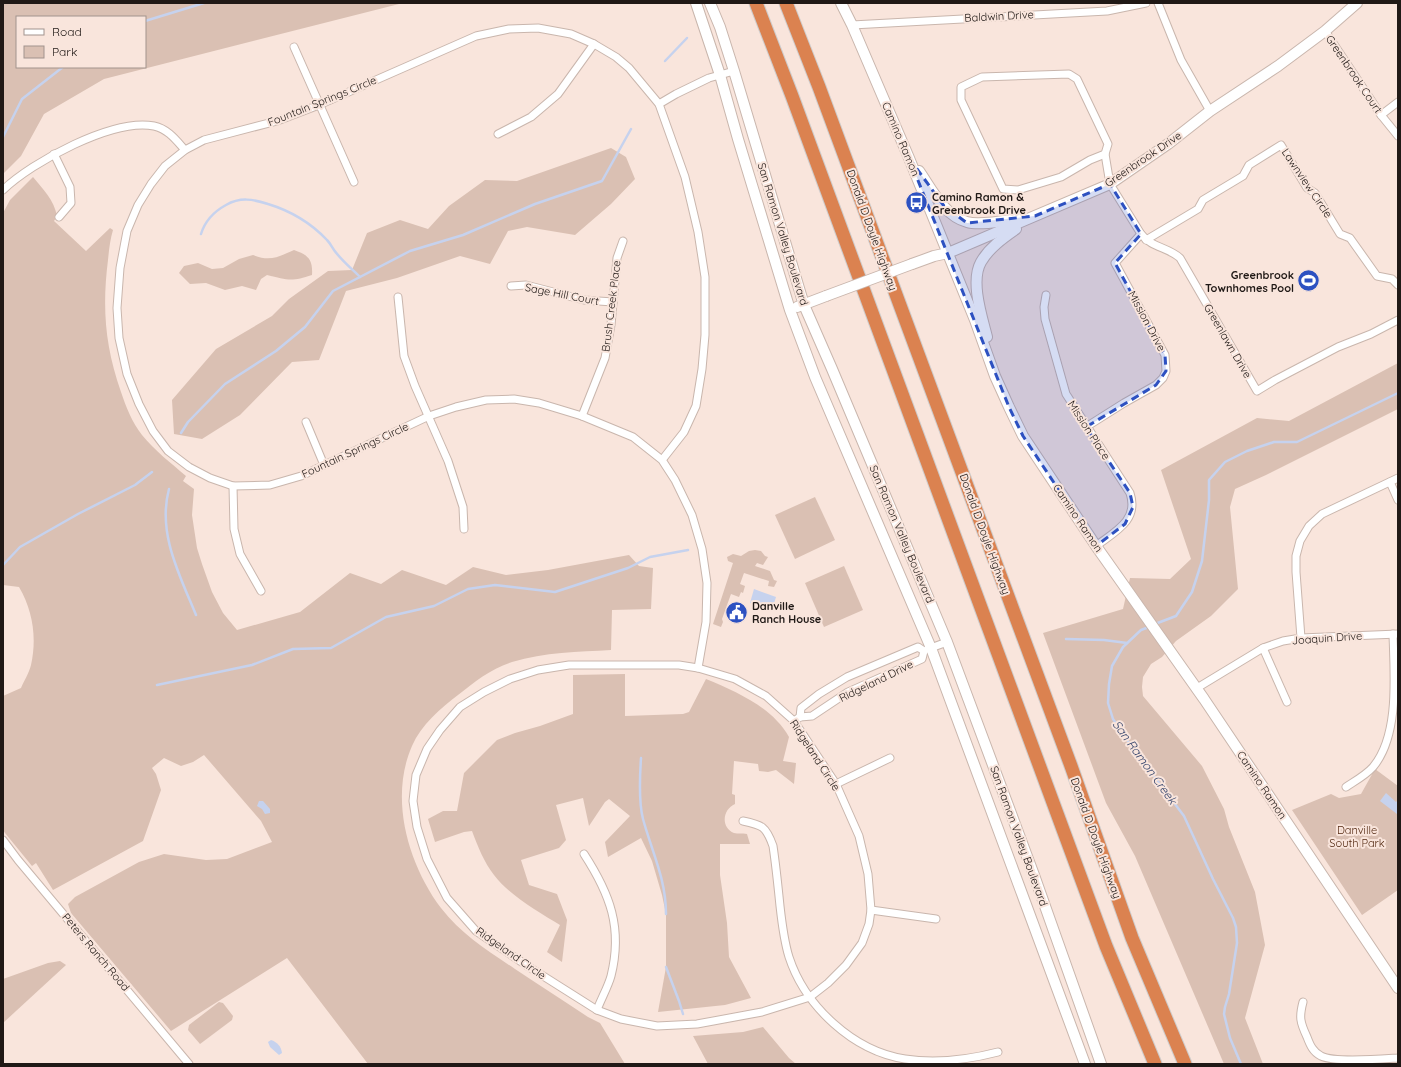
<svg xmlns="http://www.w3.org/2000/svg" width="1401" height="1067" font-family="Quicksand,sans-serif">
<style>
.green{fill:#dac0b3;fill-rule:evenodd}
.water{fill:#c6d2ee}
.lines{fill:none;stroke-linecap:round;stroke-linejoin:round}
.stream{stroke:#c6d2ee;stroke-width:2.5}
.street-casing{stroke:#c9b6ad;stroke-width:9}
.secondary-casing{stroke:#c9b6ad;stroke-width:12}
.highway-casing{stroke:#cecccc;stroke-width:15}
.street{stroke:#fff;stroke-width:7}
.secondary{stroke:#fff;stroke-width:10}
.highway{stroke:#db8250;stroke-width:13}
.secondary-bridge-casing{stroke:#c9b6ad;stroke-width:12;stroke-linecap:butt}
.secondary-bridge{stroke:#fff;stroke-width:10}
.marked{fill:#2d51c1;fill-opacity:0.2;stroke:#2d51c1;stroke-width:3;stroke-dasharray:8 5;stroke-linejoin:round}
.labels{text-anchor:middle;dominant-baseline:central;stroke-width:4;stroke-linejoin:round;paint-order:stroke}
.street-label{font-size:11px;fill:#201916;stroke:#f9e5dc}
.poi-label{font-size:11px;font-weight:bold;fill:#201916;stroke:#f9e5dc;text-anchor:start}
.park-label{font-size:11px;fill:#542a12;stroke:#f9e5dc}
.water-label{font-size:12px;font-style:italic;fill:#34446c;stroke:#f9e5dc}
</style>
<rect width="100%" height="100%" fill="#f9e5dc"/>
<g class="green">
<path d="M3 3H403L104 79 44 114 21 156 3 174ZM17 17H145V67H17Z"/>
<path d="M611 148 626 157 635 179 611 204 575 235 527 227 508 231 490 264 460 256 397 278 346 291 319 360 292 362 240 415 202 439 174 434 172 400 216 349 272 316 289 299 328 271 352 270 367 233 400 220 428 229 449 206 485 180 517 181Z"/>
<path d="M33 177C43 189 54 200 57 216L54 221 86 251 110 228 113 230C110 240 109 250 108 260 102 308 105 346 121 392 126 407 132 422 142 435 155 451 171 463 186 476L183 481 194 489 192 515 197 548 202 564 212 592 223 613 237 630 300 612 350 573 381 584 402 570 446 585 473 567 506 575 548 570 629 555 639 566 653 568 651 609 612 610 611 650C578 652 545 652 512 662 492 668 474 682 458 695 441 708 421 725 412 746 389 798 408 864 441 908 461 934 488 951 515 969 539 985 564 1001 588 1017L600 1023 625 1064H368L287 958 171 1031 71 913 68 904 75 897 139 862 164 854 206 860 227 859 272 842 261 821 204 755 193 762 181 766 164 758 152 768 156 774 161 790 143 841 53 890 36 863 32 866 5 833 3 830V696L21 688C24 681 29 673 31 665 37 638 33 611 19 587L3 585V213L10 200Z"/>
<path d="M294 250C308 255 313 259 312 275 292 282 287 280 267 275L261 279 256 290 242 286 225 290 206 283 190 284 179 273 184 266 198 263 212 269 223 268 239 259 253 255C270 262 278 257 294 250Z"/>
<path d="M1398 363V409L1266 475 1235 489 1230 507 1238 589 1211 616 1176 641 1162 657 1151 664 1143 677 1142 687 1143 696 1202 766 1224 809 1229 827 1255 892 1265 945 1245 1018 1263 1064H1224L1135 856 1106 803 1043 633 1123 609 1130 578 1170 579 1191 559 1161 470 1257 418 1289 421Z"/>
<path d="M815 497 835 540 795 559 775 515Z"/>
<path d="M755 550 761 551 765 556 768 557 763 565 757 563 755 566 770 571 774 580 777 581 774 587 768 586 769 581 744 573 740 584 745 586 743 593 741 592 739 597 731 594 722 619 723 622 721 627 713 624 733 563 728 561 727 557 733 554 741 556 749 551Z"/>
<path d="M844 566 863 610 824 627 805 583Z"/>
<path d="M625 674V716L683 714 689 712 706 679C737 692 772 707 789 737L783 761 796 763 794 784 776 770 768 772 759 771 758 764 734 761 732 794 735 795V804C723 809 720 827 734 833 738 834 742 833 747 834L750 844H720V875L727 923 729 957 751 998 725 1005 658 1012 666 967V914L662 895 652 861 641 838 608 857 605 842 630 816 609 799 605 802 589 826 583 798 556 805 566 840 559 848 521 860 529 885 557 894 567 920 562 962 547 952 560 925C539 912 509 895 494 875 484 862 478 847 472 831L464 832 435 842 428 819 443 811H457L464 773 497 740 515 733 540 726 573 714V675Z"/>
<path d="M1375 769 1398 786V890L1362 915 1292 810 1331 794 1339 798 1361 794Z"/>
<path d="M60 961 66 965 3 1023V979L48 963Z"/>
<path d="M219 1002 223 1003 233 1016 232 1020 200 1044 188 1030 189 1025Z"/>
<path d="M763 1027 789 1058 796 1064H708L693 1036 743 1032Z"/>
</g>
<g class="water">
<path d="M1309 270 1318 287 1310 292 1300 275Z"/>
<path d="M754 589 776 597 772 610 750 603Z"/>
<path d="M1386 793 1396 802 1398 800V812L1397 814 1380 801Z"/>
<path d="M259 801H263L270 809V813L265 814 262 809 257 806Z"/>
<path d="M271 1040C277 1042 281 1046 282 1053L279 1055 270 1047 268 1042Z"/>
</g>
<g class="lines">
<g class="stream">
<path d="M145 21 204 3"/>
<path d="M665 61 687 38"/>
<path d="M3 137 22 99 63 67"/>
<path d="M201 234C205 221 215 211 226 205 240 197 253 199 268 204 291 211 310 222 327 240 330 243 332 247 334 250 341 260 351 268 360 277"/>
<path d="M181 433 188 422 225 384 276 351 305 327 333 291 410 251 463 235 535 204 602 181 631 129"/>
<path d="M169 489C157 533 180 576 196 615"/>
<path d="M3 565 20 547 78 514 135 485 152 472"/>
<path d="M1155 624 1176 616 1192 592 1202 561 1209 500V480L1225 462 1247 451 1274 442H1297L1398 393"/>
<path d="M1149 627 1141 630 1123 647 1112 666 1109 684 1108 703 1113 719 1132 747 1184 816 1213 879 1233 918 1236 927 1237 943 1229 994 1225 1007 1224 1014 1230 1038 1241 1064"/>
<path d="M1066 639 1104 640 1127 643"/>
<path d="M157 685 252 665 293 649 331 648 386 617 434 606 468 589 495 585 555 592 628 568 650 557 688 550"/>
<path d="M641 758C640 773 639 804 643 819 652 852 666 879 666 914"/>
<path d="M666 967 679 1001 683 1014"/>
</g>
<defs>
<g id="street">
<path d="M1158 3 1181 60 1210 111"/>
<path d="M852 25 1107 11 1146 3"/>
<path d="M1325 31 1381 115 1398 136"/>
<path d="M294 47 354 182"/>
<path d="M1069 74 1077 79 1108 144 1105 154 1090 160 1061 177 1018 190 1003 189 961 100V87L982 77Z"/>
<path d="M659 104 676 94 709 78 734 71"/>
<path d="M1381 115 1398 102"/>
<path d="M498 134 531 117 558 94 594 44"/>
<path d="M54 154 70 187 71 203 59 217"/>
<path d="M1105 154 1110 184 1141 234C1152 248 1168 247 1180 258L1257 391 1275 380 1338 347 1371 334 1398 320"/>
<path d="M3 190C32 162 113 118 154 126 168 129 176 140 185 150"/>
<path d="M1146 240 1198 209 1203 200 1243 176 1249 165 1281 145 1307 188 1315 193 1340 234 1350 238 1377 276 1392 279 1398 285"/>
<path d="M511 286 526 285 584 300 613 302"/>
<path d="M1046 295 1044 307 1045 319 1066 394 1130 493C1139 520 1116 531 1096 546"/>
<path d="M398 297 404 356 415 386 448 461 463 507 464 529"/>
<path d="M582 416 605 358 611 325 617 258 623 241"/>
<path d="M306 422 324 465"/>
<path d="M1086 427 1124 403 1156 385 1163 378 1166 371 1165 355 1115 263 1141 234"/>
<path d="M662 460 684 432 696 406 702 369 705 335V277L698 232 685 177 659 104 629 68 616 57 594 44 571 34 538 28 509 29 476 36 319 105 277 121 204 140 185 150 165 166 151 184 138 205 127 231 120 268 117 308 119 338 127 374 139 404 153 431 168 451 189 467 210 478 233 486 270 485 301 476 429 416 456 407 486 400 514 399 539 403 582 416 633 437 662 460 675 480 692 515 702 549 707 583 706 622 698 668"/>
<path d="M1390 482 1398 500"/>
<path d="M233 486 234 529 240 554 261 591"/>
<path d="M1301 638 1296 572V556L1300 541 1309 526 1322 514 1398 478"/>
<path d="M1263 648 1287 702"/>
<path d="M928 649 947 642"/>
<path d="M569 665H679L698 668 735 679 766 696 794 721 836 784 859 836 868 874 871 910 869 924 862 943 846 965 828 983 810 997 762 1012 697 1024 657 1026 621 1019 597 1010 529 967 476 931 447 898 427 859 417 827 413 801 416 775 427 749 440 730 460 707 484 692 510 679 538 670Z"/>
<path d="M1197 688 1263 648 1283 641 1301 638 1398 634"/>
<path d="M800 717 801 708 819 694 847 677 918 647 924 651"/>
<path d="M794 721 800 717 812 716 848 692 922 659 924 651"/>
<path d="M836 784 890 758"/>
<path d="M1346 787C1355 781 1366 775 1373 767 1400 735 1394 673 1393 634"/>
<path d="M743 821C762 825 766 826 773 846 776 866 778 886 780 906 782 924 784 941 789 957 805 1006 853 1051 905 1059 937 1064 967 1060 998 1052"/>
<path d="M3 840 18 860 189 1064"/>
<path d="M584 854C610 894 623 928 611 976 608 987 601 999 597 1010"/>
<path d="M871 910 936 919"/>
<path d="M1303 1002C1299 1017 1300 1022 1307 1037 1310 1045 1313 1052 1321 1056 1334 1063 1382 1059 1398 1058"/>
</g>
<g id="secondary">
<path d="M696 3 720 75 738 139 790 310 815 377 931 648 1085 1064"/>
<path d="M710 3 720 27 734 71 804 305 832 369 947 642 1034 875 1101 1064"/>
<path d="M841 3 852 25 909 158 975 320 995 376 1009 407 1023 436 1096 546 1204 699 1398 988"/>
<path d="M919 171C931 188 944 216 967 222 980 226 1008 220 1023 218"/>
<path d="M912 264 934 256 948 253 1110 184 1168 144 1210 111 1278 66 1325 31 1357 3"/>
<path d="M797 307 826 296"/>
<path d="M987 337C982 317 970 281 981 262 989 248 1003 238 1016 229"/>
</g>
<g id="highway">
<path d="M756 3 792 96 1106 946 1155 1064"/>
<path d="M786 3 819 87 1071 766 1132 938 1185 1064"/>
</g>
</defs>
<use href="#street" class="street-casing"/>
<use href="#secondary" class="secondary-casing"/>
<use href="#highway" class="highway-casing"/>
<use href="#street" class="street"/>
<use href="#secondary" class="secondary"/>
<use href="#highway" class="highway"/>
<defs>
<path id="secondary-bridge" d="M826 296 912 264"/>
</defs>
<use href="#secondary-bridge" class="secondary-bridge-casing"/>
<use href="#secondary-bridge" class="secondary-bridge"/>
</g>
<path class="marked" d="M909 158 944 206 967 223 1035 216 1110 184 1141 234 1115 263 1165 355 1166 371 1156 385 1086 427 1130 493 1133 507 1125 524 1096 546 1023 436 1009 407Z"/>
<defs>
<symbol id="bus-disc" viewBox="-11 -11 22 22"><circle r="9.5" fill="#2d51c1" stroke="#f9e5dc"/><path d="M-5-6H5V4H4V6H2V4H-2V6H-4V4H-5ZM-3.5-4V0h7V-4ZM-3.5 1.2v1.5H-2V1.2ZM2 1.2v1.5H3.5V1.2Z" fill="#fff"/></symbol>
<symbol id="stadium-disc" viewBox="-11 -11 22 22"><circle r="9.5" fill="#2d51c1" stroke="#f9e5dc"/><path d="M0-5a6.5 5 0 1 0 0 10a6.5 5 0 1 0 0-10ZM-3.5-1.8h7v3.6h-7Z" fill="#fff"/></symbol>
<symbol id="civic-disc" viewBox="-11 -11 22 22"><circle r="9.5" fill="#2d51c1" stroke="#f9e5dc"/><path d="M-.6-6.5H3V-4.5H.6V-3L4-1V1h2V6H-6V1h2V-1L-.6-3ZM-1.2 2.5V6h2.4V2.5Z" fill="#fff"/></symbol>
</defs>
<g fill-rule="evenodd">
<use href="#bus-disc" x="904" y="190" width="25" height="25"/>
<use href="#stadium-disc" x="1296" y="268" width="25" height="25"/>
<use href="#civic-disc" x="724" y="600" width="25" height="25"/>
</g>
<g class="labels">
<g class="street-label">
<text transform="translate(999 16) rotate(-3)">Baldwin Drive</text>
<text transform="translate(1354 74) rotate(56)">Greenbrook Court</text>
<text transform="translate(322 101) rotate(-22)">Fountain Springs Circle</text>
<text transform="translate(901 139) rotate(67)">Camino Ramon</text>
<text transform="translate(1143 159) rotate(-34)">Greenbrook Drive</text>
<text transform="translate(1307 183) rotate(56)">Lawnview Circle</text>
<text transform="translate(872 230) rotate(70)">Donald D Doyle Highway</text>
<text transform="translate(783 234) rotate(73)">San Ramon Valley Boulevard</text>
<text transform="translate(562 294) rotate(11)">Sage Hill Court</text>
<text transform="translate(611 306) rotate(-83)">Brush Creek Place</text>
<text transform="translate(1147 321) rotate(62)">Mission Drive</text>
<text transform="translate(1228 341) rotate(60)">Greenlawn Drive</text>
<text transform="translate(1089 430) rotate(57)">Mission Place</text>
<text transform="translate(355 450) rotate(-25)">Fountain Springs Circle</text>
<text transform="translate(1078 518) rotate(56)">Camino Ramon</text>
<text transform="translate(902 534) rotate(67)">San Ramon Valley Boulevard</text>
<text transform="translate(985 534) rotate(70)">Donald D Doyle Highway</text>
<text transform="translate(1327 638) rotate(-4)">Joaquin Drive</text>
<text transform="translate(876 681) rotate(-26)">Ridgeland Drive</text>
<text transform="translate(815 755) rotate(57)">Ridgeland Circle</text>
<text transform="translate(1262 785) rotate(56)">Camino Ramon</text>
<text transform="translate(1019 836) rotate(70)">San Ramon Valley Boulevard</text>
<text transform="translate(1096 838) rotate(70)">Donald D Doyle Highway</text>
<text transform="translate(96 952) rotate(50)">Peters Ranch Road</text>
<text transform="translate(511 953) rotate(35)">Ridgeland Circle</text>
</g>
<g class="poi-label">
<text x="932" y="197">Camino Ramon &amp;<tspan x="932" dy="13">Greenbrook Drive</tspan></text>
<text x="1294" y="275" text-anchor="end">Greenbrook<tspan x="1294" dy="13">Townhomes Pool</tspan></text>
<text x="752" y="606">Danville<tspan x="752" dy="13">Ranch House</tspan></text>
</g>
<g class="park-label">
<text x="1357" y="830">Danville<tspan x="1357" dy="13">South Park</tspan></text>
</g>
<g class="water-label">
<text transform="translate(1145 762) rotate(54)">San Ramon Creek</text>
</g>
</g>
<rect width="1401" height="1067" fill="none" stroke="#201916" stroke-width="8"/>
<rect x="16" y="16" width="130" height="52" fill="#f9e5dc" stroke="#a2938d"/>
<rect x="24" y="29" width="20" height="6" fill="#ffffff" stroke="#a2938d"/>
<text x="52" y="36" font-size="12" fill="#201916">Road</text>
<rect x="24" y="46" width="20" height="12" fill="#dac0b3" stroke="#a2938d"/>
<text x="52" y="56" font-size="12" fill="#201916">Park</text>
</svg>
